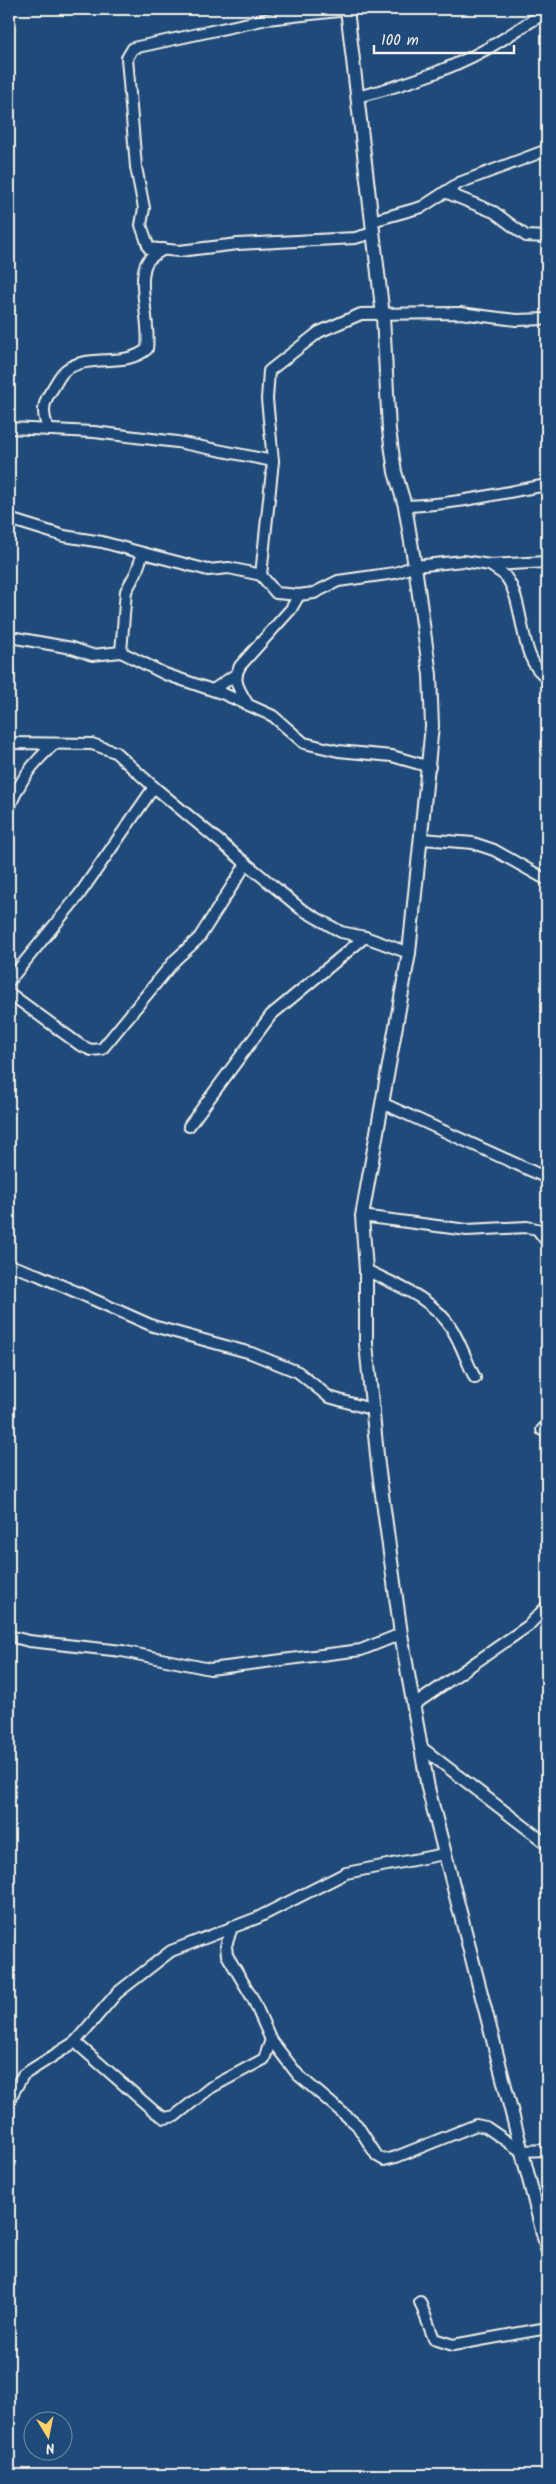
<svg xmlns="http://www.w3.org/2000/svg" width="556" height="2484" font-family="Kalam,sans-serif">
<style>
.lines{fill:none;stroke-linecap:round;stroke-linejoin:round}
.minor-casing{stroke:#f4f1e8;stroke-width:14}
.tertiary-casing{stroke:#f4f1e8;stroke-width:16}
.minor{stroke:#1f4a7a;stroke-width:10}
.tertiary{stroke:#1f4a7a;stroke-width:12}
</style>
<rect width="100%" height="100%" fill="#1f4a7a"/>
<filter id="ink" filterUnits="userSpaceOnUse"><feTurbulence type="fractalNoise" baseFrequency=".02" numOctaves="2"/><feDisplacementMap in="SourceGraphic" scale="10" xChannelSelector="R" yChannelSelector="G"/><feConvolveMatrix kernelMatrix="1 2 1 2 8 2 1 2 1" color-interpolation-filters="sRGB"/></filter>
<g filter="url(#ink)">
<g class="lines">
<defs>
<g id="minor">
<path d="M347 10 267 19 133 48 127 58 136 167 144 208 141 225 149 248 179 251 238 244 355 238 373 233"/>
<path d="M357 97C408 84 460 67 505 38 519 29 532 20 547 12"/>
<path d="M445 192 494 212 526 236 547 237"/>
<path d="M372 221 422 207 459 183 547 150"/>
<path d="M9 428 94 432 177 442 273 461"/>
<path d="M49 430C42 415 42 404 51 391 56 384 60 373 67 369 92 353 125 368 147 349 151 323 137 286 146 264 149 257 157 253 164 249"/>
<path d="M405 506C452 505 500 493 547 485"/>
<path d="M9 519 64 536 102 542 143 553 136 573 126 591 121 652 165 674 224 694 273 716 304 743 338 751 392 756 430 767"/>
<path d="M143 553 208 570 229 568 261 575 276 593 299 595 314 593 338 581 395 573 415 566 463 561 490 565 547 562"/>
<path d="M490 565C495 569 502 572 506 577 526 603 518 661 547 677"/>
<path d="M261 575 273 461 267 399 269 371 319 332 361 314 460 313 516 320 547 319"/>
<path d="M16 638 72 648 92 655 121 652"/>
<path d="M213 690 235 675"/>
<path d="M247 703C239 689 232 681 240 666L291 609 299 595"/>
<path d="M9 743 92 744 115 752 154 787 301 909 341 932 365 937 409 953"/>
<path d="M9 808C21 779 31 765 54 744"/>
<path d="M422 839 473 843 494 850 547 880"/>
<path d="M9 981 79 895 154 787"/>
<path d="M9 993 80 1045 91 1050 102 1049 175 960 199 938 246 864"/>
<path d="M382 1103 547 1178"/>
<path d="M189 1126 271 1015 365 937"/>
<path d="M362 1216 467 1230 527 1227 537 1229 547 1242"/>
<path d="M9 1265 38 1275 153 1326 251 1353 298 1372 329 1397 374 1410"/>
<path d="M366 1270C396 1285 433 1298 452 1329 461 1344 467 1362 475 1378"/>
<path d="M542 1430 547 1425"/>
<path d="M9 1636 29 1641 122 1651 210 1669 361 1650 401 1634"/>
<path d="M414 1705 528 1626 547 1606"/>
<path d="M421 1747 547 1844"/>
<path d="M232 1927 226 1946 227 1955 253 1999 271 2040 298 2075 357 2125 377 2156 384 2160 396 2157 476 2125 486 2127 521 2151 547 2150"/>
<path d="M75 2042 155 2112 165 2118 175 2116 210 2088 264 2059 271 2040"/>
<path d="M9 2100 23 2075 75 2042 117 1993 171 1951 257 1918 346 1873 444 1854"/>
<path d="M537 2209 547 2212"/>
<path d="M420 2302 434 2339 453 2345 547 2328"/>
</g>
<path id="tertiary" d="M347 9 383 316 389 430 395 472 405 506 415 566 430 675 432 726 409 953 362 1216 366 1270V1344L378 1465 401 1634 428 1788 547 2249"/>
</defs>
<use href="#minor" class="minor-casing"/>
<use href="#tertiary" class="tertiary-casing"/>
<use href="#minor" class="minor"/>
<use href="#tertiary" class="tertiary"/>
</g>
</g>
<rect width="556" height="2484" fill="none" stroke="#1f4a7a" stroke-width="30"/>
<rect x="15" y="15" width="526" height="2454" fill="none" stroke="#f4f1e8" stroke-width="2" filter="url(#ink)"/>
<g transform="translate(48 2436) rotate(170)"><circle r="24" fill="#1f4a7a" stroke="#748da6"/>
<path d="M0-4L9 19L0 12L-9 19Z" fill="#ffd166"/>
<text y="-8" font-size="14" font-weight="bold" text-anchor="middle" fill="#f4f1e8">N</text>
</g>
<path d="M374 45v8h140v-8" fill="none" stroke="#f4f1e8" stroke-width="2.5"/>
<text x="381" y="45" font-size="15" fill="#f4f1e8" stroke="#1f4a7a" stroke-width="4" paint-order="stroke">100 m</text>
</svg>
